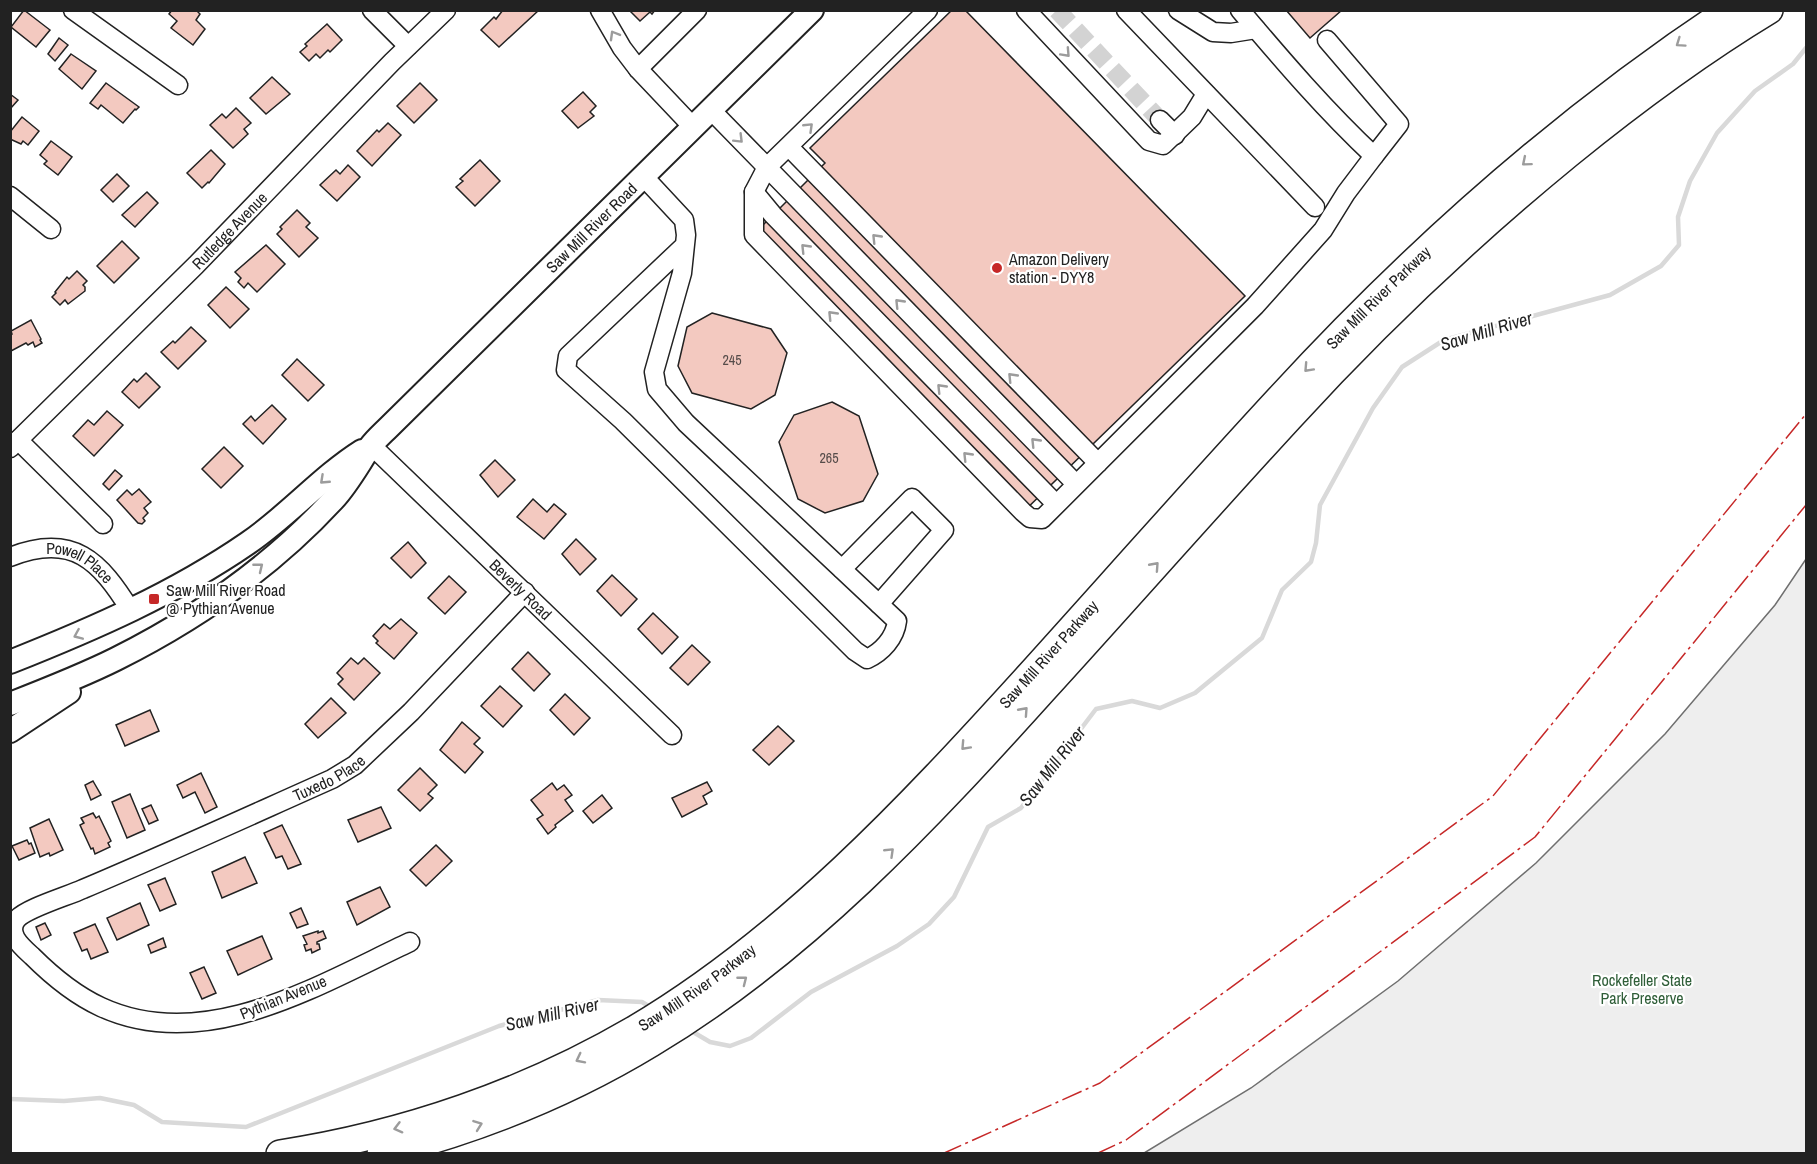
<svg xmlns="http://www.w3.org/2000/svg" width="1817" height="1164" font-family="'Archivo Narrow',sans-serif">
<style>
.green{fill:#eee;stroke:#6f6f6f;stroke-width:1.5}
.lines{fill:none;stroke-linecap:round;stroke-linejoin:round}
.stream{stroke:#d9d9d9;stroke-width:4.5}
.building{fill:#f3c9c0;stroke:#222;stroke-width:1.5}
.minor-tunnel{stroke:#d3d3d3;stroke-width:18;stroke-dasharray:18 9;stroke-linecap:butt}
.minor-casing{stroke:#222;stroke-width:21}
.major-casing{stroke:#222;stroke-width:26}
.highway-casing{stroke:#222;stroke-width:30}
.minor{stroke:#fff;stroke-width:18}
.major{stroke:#fff;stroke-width:22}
.highway{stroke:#fff;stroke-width:27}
.power{stroke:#c62828;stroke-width:1.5;stroke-dasharray:21 4.5 3 4.5;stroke-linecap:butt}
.oneway{stroke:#9c9c9c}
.poi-dot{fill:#c62828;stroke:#fff;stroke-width:2}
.labels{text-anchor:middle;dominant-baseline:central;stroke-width:4.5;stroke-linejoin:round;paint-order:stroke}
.number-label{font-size:14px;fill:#564c4a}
.street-label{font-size:16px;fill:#222;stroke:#fff}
.poi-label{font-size:16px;fill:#222;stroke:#fff;text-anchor:start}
.park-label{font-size:16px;fill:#2f5e38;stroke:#fff}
.water-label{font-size:18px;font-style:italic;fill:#222;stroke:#fff}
</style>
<rect width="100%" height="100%" fill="#fff"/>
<path class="green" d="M1806 559V1153H1144L1251 1088 1398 981 1536 863 1665 734 1775 605Z"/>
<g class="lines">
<g class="stream">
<path d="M688 1029 710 1042 730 1046 751 1038 811 992 897 946 929 924 954 897 988 827 1021 808 1096 709 1132 701 1160 708 1195 693 1262 638 1282 590 1311 562 1316 543 1320 505 1373 408 1402 367 1444 340 1610 295 1661 266 1679 245 1678 217 1690 181 1717 133 1755 91 1793 64 1806 48"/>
<path d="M10 1099 64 1101 100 1098 134 1105 162 1122 246 1127 499 1026 598 1000 642 1002 652 1008"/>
</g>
</g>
<g class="building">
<path d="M24 10 50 30 36 47 11 27Z"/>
<path d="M172 10H196L200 14 196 20 205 29 193 45 171 28 177 21 169 14Z"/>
<path d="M503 10H539L499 47 481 30 494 17 496 19Z"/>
<path d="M629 10H655L652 14 650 12 640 21Z"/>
<path d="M952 10H965L1245 296 1017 518 748 240 825 163 810 148Z"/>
<path d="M1286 10H1342L1310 38Z"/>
<path d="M327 24 342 40 330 52 328 50 320 58 316 54 309 61 300 52 307 46 305 44Z"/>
<path d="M59 38 68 45 55 61 48 54Z"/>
<path d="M71 54 96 71 82 89 59 69Z"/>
<path d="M272 77 290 94 266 114 250 98Z"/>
<path d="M106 83 139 107 136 110 135 109 123 123 101 105 98 109 90 103Z"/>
<path d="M420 83 437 100 414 123 397 106Z"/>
<path d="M583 92 596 106 590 112 594 116 578 128 562 111Z"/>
<path d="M10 94 18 100 10 109Z"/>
<path d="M236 108 251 123 244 129 248 134 233 148 210 125 222 114 226 118Z"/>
<path d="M22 117 39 131 28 145 23 141 21 144 10 139V132Z"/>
<path d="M388 123 401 135 372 166 357 151 377 130 379 132Z"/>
<path d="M51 141 72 157 58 175 44 164 47 161 40 155Z"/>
<path d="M211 150 225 164 209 183 208 182 202 188 187 173Z"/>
<path d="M480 160 500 181 475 206 456 187 463 181 460 179Z"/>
<path d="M348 165 360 177 337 201 320 185 336 170 340 174Z"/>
<path d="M117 174 129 186 113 202 101 190Z"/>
<path d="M147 192 158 203 135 227 122 215Z"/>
<path d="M297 210 310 223 306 227 318 238 299 257 277 234 282 229 280 227Z"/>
<path d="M122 241 139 258 114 283 97 266Z"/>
<path d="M266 245 285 264 257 292 248 283 244 288 238 282 241 278 235 272Z"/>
<path d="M77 271 87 281 83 285 85 287V291L68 304 65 300 60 305 52 297 56 293 55 292 67 277 69 279Z"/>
<path d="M226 287 249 309 230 328 208 305Z"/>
<path d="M712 313 771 329 787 353 775 395 751 409 692 393 678 366 687 327Z"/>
<path d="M31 320 41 339 40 340 42 343 35 347 33 342 28 345 26 343 11 351 10 335 12 334 11 331Z"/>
<path d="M191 327 206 341 178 369 161 352 173 341 175 343Z"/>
<path d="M297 359 324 385 308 401 282 375Z"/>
<path d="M146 373 160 387 139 408 122 392 134 379 137 382Z"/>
<path d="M832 402 859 416 878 474 863 501 825 513 798 499 779 442 794 415Z"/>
<path d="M272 405 286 419 263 444 243 424 251 416 255 421Z"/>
<path d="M107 411 123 425 94 456 73 436 88 420 94 425Z"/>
<path d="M224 447 243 466 221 488 202 469Z"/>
<path d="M495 460 515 480 498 497 480 475Z"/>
<path d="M115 470 122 476 109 490 103 484Z"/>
<path d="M139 489 151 502 144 508 148 513 143 518 145 521 142 524 138 523 117 500 127 490 132 495Z"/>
<path d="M533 499 547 512 554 504 566 514 544 539 517 517Z"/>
<path d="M576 539 596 559 580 575 562 554Z"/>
<path d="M408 542 426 563 411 578 391 558Z"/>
<path d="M612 575 637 599 621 616 597 591Z"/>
<path d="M449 576 466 592 445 614 428 598Z"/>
<path d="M653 613 678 637 662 654 638 629Z"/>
<path d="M401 619 417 633 394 659 376 643 378 641 373 636 384 624 390 629Z"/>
<path d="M692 645 710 662 688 685 670 668Z"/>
<path d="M528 652 550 674 534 691 512 669Z"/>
<path d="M351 658 358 664 364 658 380 673 354 700 338 684 343 679 337 673Z"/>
<path d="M500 686 522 706 503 727 481 706Z"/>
<path d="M565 694 590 718 574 735 550 710Z"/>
<path d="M331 698 346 713 318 738 305 724Z"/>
<path d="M150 710 159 731 125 746 116 725Z"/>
<path d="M462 722 480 738 474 744 483 752 465 773 440 750Z"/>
<path d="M778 726 794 741 769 765 753 750Z"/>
<path d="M420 768 437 785 428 794 433 798 420 811 398 790Z"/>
<path d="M201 773 217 807 205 813 195 792 183 798 177 785Z"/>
<path d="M93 781 101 795 91 800 85 785Z"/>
<path d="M707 782 712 791 703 796 707 804 682 817 672 798Z"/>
<path d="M552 783 557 790 564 785 572 795 565 800 573 811 555 825 556 827 548 834 537 819 543 815 531 800Z"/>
<path d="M130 794 145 830 127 838 112 802Z"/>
<path d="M602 795 612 808 593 823 583 811Z"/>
<path d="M151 805 158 820 149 824 142 809Z"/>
<path d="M381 807 391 828 358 842 348 820Z"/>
<path d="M93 813 96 818 99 816 111 841 108 843 110 847 95 854 93 848 91 849 80 825 84 823 81 818Z"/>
<path d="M49 819 63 850 50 856 49 853 40 857 30 828Z"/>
<path d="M282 825 301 864 288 869 282 856 276 858 264 833Z"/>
<path d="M27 840 29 844 31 843 35 853 19 860 12 846Z"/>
<path d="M436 845 452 861 426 886 410 870Z"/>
<path d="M245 857 257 883 222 898 212 872Z"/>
<path d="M165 878 176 904 160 911 148 885Z"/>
<path d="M380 887 390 907 357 925 347 902Z"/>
<path d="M140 903 149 925 117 940 107 918Z"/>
<path d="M301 908 308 924 297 928 290 913Z"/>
<path d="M45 923 51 935 41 940 36 927Z"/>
<path d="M95 924 108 952 91 959 87 949 82 951 74 933Z"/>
<path d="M318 931V933L323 931 326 938 317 942V944H319L320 949 312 953 311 949 306 951 304 945 307 944 303 936Z"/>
<path d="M262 936 272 959 238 975 227 951Z"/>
<path d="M163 938 166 947 151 953 148 945Z"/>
<path d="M204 967 216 993 202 999 190 973Z"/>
</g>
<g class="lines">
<path class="minor-tunnel" d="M1057 10 1160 120"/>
<defs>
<g id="minor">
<path d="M73 10 178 85"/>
<path d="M372 10 408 46"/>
<path d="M600 10 622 48 638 69 693 127"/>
<path d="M928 10 767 167 754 192V235L1023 512 1030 518 1042 519 1255 306 1323 230 1346 193 1374 156C1326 111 1283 61 1240 10"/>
<path d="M1026 10 1149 141 1163 145 1192 117 1206 94"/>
<path d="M1126 10 1315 207"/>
<path d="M1178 10 1213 32 1231 33 1256 29"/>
<path d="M1327 40 1399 124 1374 156"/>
<path d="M638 69 697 10"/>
<path d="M711 110 1076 484"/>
<path d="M1160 120 1175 135"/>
<path d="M789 147 1098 463"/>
<path d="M643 176 684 220 686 235 682 273 654 372 657 389 686 423 897 621C895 638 882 652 867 659L855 651 623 421 566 370 568 356 684 246"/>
<path d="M754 192 773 215 1056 504"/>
<path d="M10 196 51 229"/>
<path d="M18 440 103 524"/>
<path id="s1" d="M371 445 672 735"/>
<path id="s2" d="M10 448 196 265 392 62 446 10"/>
<path id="s3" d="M10 557C73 532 100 561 131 611"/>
<path d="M842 569 912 498 944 530 879 604"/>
<path id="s4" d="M410 942C318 985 205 1055 101 1007 75 995 52 976 32 956 22 947 5 933 17 919 27 908 68 896 83 889 166 854 249 816 332 779L355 765 411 712 525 592"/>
</g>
<g id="major">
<path d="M10 662C93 629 174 594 248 543 289 515 321 477 362 451"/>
<path id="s5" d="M10 704C46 690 82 676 116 659 196 619 272 566 333 500 348 484 358 465 370 447 375 440 382 434 389 427L812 10"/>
<path d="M10 731 69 692"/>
</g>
<g id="highway">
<path id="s6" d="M280 1154C404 1135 526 1093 634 1030 786 940 909 808 1027 678 1111 585 1194 491 1280 398 1414 252 1563 120 1729 10"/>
<path d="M381 1154C476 1130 567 1094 651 1043 803 952 926 820 1044 689 1126 599 1207 507 1289 418 1376 323 1469 235 1568 154 1632 102 1698 53 1769 10"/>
</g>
</defs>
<use href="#minor" class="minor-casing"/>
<use href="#major" class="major-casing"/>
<use href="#highway" class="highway-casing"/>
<use href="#minor" class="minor"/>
<use href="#major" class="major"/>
<use href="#highway" class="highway"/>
<g class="power">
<path d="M942 1154 1100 1083 1493 796 1806 414"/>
<path d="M1096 1154 1126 1140 1535 837 1806 505"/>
</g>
</g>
<defs><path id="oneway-chevron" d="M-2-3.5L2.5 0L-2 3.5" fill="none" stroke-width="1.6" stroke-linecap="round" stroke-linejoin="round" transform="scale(1.5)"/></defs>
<g class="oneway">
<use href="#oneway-chevron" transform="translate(614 35) rotate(-120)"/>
<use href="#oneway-chevron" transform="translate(1680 43) rotate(145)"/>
<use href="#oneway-chevron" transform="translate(1066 53) rotate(47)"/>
<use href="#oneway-chevron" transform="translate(809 127) rotate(-44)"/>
<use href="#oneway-chevron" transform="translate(739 139) rotate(45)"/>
<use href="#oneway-chevron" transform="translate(1526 162) rotate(140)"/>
<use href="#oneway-chevron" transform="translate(876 238) rotate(-134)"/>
<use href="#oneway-chevron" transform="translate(805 248) rotate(-134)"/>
<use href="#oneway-chevron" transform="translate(899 303) rotate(-134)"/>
<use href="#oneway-chevron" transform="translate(832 315) rotate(-134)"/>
<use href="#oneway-chevron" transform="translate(1308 368) rotate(133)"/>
<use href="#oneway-chevron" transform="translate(1012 377) rotate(-134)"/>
<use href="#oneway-chevron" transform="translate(941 388) rotate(-134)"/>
<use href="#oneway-chevron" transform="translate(1035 442) rotate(-134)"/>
<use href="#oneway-chevron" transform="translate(967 456) rotate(-134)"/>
<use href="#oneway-chevron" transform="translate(324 480) rotate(137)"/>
<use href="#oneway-chevron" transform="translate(1155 566) rotate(-48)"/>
<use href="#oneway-chevron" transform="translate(259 567) rotate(-39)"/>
<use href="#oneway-chevron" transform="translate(78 635) rotate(157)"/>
<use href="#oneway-chevron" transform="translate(1024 711) rotate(-48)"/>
<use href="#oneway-chevron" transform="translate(965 746) rotate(133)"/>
<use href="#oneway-chevron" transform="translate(890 852) rotate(-44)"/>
<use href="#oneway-chevron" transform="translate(743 980) rotate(-38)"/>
<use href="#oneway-chevron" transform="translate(580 1059) rotate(153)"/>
<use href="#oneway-chevron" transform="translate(478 1125) rotate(-20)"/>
<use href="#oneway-chevron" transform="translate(398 1128) rotate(165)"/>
</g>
<g class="poi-dot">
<circle cx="997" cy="268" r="6"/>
<rect x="148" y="593" width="12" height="12" rx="3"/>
</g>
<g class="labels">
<g class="number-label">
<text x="732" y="360">245</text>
<text x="829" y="458">265</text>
</g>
<g class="street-label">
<text stroke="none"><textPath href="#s5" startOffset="762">Saw Mill River Road</textPath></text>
<text stroke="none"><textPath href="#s2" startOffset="309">Rutledge Avenue</textPath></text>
<text stroke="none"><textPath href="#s6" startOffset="1425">Saw Mill River Parkway</textPath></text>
<text stroke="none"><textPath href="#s3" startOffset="75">Powell Place</textPath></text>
<text stroke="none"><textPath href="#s1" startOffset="208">Beverly Road</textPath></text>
<text stroke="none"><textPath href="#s6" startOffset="939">Saw Mill River Parkway</textPath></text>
<text stroke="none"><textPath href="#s4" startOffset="801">Tuxedo Place</textPath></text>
<text stroke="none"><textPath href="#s6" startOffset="453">Saw Mill River Parkway</textPath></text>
<text transform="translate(283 997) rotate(-22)">Pythian Avenue</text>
</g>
<g class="poi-label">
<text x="1009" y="259">Amazon Delivery<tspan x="1009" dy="18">station - DYY8</tspan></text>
<text x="166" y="590">Saw Mill River Road<tspan x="166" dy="18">@ Pythian Avenue</tspan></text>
</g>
<g class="park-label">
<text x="1642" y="980">Rockefeller State<tspan x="1642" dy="18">Park Preserve</tspan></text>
</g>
<g class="water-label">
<text transform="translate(1486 331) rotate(-17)">Saw Mill River</text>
<text transform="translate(1052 766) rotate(-52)">Saw Mill River</text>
<text transform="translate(552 1014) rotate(-13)">Saw Mill River</text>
</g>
</g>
<rect width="1817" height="1164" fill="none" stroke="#222222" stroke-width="24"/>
</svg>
